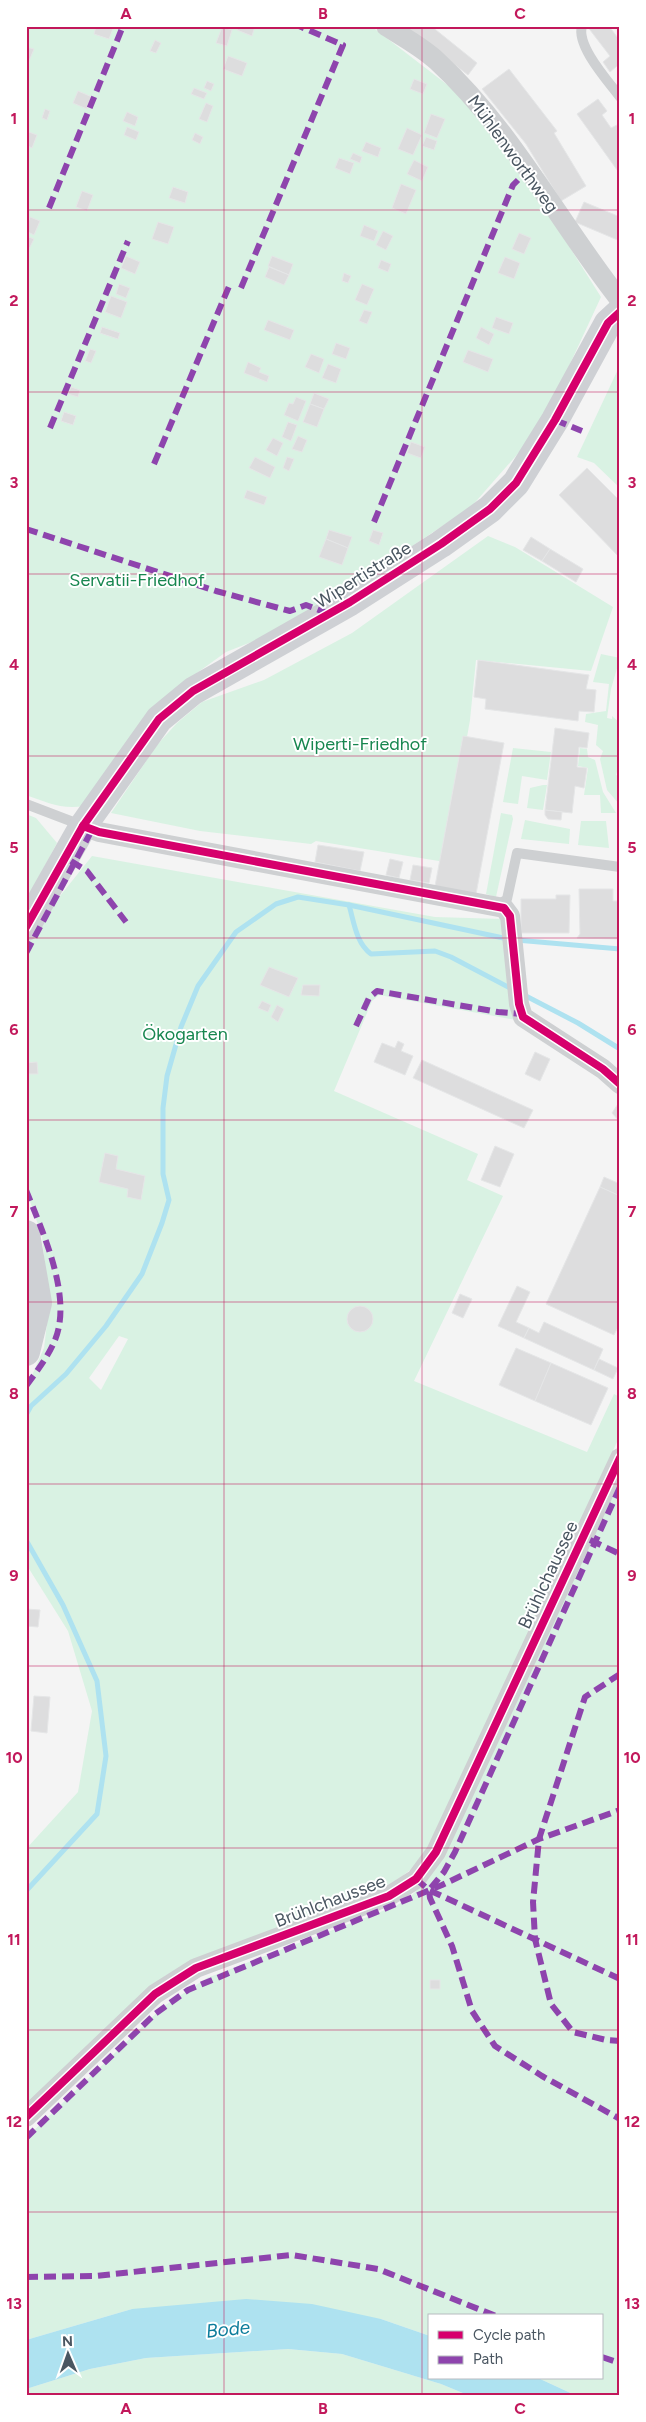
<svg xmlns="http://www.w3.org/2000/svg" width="646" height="2422" font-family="Figtree,sans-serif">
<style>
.green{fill:#d9f2e3;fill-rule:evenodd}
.water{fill:#aee2f0}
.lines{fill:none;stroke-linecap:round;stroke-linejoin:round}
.stream{stroke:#aee2f0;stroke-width:5}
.building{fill:#ddddde;stroke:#e5e6e7}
.lane{stroke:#ced0d2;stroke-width:10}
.street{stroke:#ced0d2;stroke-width:20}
.secondary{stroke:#ced0d4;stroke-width:28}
.quiet{stroke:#8e44ad;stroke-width:6;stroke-dasharray:12 6;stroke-linecap:butt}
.cycleway-casing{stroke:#fff;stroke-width:11}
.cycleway{stroke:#d6006c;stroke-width:8}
.grid{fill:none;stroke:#c2185b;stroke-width:1;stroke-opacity:0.55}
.labels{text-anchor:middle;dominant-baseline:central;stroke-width:4;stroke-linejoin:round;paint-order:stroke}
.street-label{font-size:18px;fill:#4a5661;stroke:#fff}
.park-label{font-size:18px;fill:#17864f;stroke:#fff}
.water-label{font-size:19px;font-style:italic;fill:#0c7c9b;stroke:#fff}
.neatline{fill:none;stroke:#c2185b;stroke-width:2}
.grid-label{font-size:16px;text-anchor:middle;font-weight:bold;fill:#c2185b}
</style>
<rect width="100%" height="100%" fill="#f4f4f4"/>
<g class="green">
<path d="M26 26H371L458 93 504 143 601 297 562 381 529 441 471 507 290 627 226 652 183 683 84 806C62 810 46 802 26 795Z"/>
<path d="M620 365V488L594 463 577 457Z"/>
<path d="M488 536 515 547 613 607 591 671 476 660 470 720 445 862 316 841 311 844 200 831 111 813 157 745 177 723 202 702 264 680 352 633Z"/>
<path d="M601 654 620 658 611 689 607 718 612 719V716L620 723V762L616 775 620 777V805L607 790 600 759 603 751 596 745 598 725 585 722 586 714 606 711 609 684 593 682Z"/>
<path d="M513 748 551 752 547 780 522 776 518 804 503 802Z"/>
<path d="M580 748 587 749 588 757 595 760 603 792 616 813H601L600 795H584L588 768 578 766Z"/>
<path d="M543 785H547L543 810 527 808 530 788Z"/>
<path d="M501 813 512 815 513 819 496 897 486 894Z"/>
<path d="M26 814 36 818 57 843 26 901Z"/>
<path d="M525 820 570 829 569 844 521 839Z"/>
<path d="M581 821H606L609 848 578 845Z"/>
<path d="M92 856 435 917 503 919 516 1020 379 995 372 1001 334 1091 478 1154 467 1180 503 1196 414 1381 587 1452 614 1394 620 1397V1435L552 1588 429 1852C398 1889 350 1901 307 1918 269 1932 231 1946 193 1960L165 1976 26 2106V1849L78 1792 92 1711 68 1631 26 1564V1389L44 1348 49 1307 42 1236 26 1190V943L32 931ZM119 1336 128 1339 101 1390 89 1378Z"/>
<path d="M620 1472V2396H577L538 2378H602V2316H430V2336L381 2319 132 2309 26 2340V2138L164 2006 207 1978 396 1906 411 1896 426 1881Z"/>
<path d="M288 2349 342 2354 441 2384 470 2396H26V2389L90 2369 146 2358Z"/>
</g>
<path class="water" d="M246 2299 312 2304 381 2319 430 2336V2378H538L577 2396H470L441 2384 342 2354 288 2349 146 2358 90 2369 26 2389V2340L132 2309Z"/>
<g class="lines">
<g class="stream">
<path d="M349 905C354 922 356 943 371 954L435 951 451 957 512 989"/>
<path d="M516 940 620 949"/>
<path d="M524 995 578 1023 620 1049"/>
<path d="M26 1415 31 1406 66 1374 106 1326 142 1274 162 1223 169 1200 163 1174V1108L167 1076 181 1027 198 986 236 932 276 904 298 897 349 905 508 939"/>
<path d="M26 1540 63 1605 97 1681 106 1756 97 1814 26 1891"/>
</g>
</g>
<g class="building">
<path d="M96 26H114L109 39 94 34Z"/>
<path d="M239 26H255L252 36 237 30Z"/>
<path d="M405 26H431L477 63 468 75Z"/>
<path d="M587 26H609L620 41V70L617 66 610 72 603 62 610 56Z"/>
<path d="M222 27 232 30 227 46 216 43Z"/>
<path d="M155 40 161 43 156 53 150 51Z"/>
<path d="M26 47 34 49 29 61 26 60Z"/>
<path d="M228 56 247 63 242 76 223 69Z"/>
<path d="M509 69 557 131 554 133 586 186 561 201 526 144 482 89Z"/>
<path d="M414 79 427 84 423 94 410 89Z"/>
<path d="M207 81 214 84 211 91 204 88Z"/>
<path d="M194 88 207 93 204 99 191 94Z"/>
<path d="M78 91 92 97 87 109 73 103Z"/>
<path d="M598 99 607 111 602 115 611 128 617 125 620 129V174L577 114Z"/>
<path d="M206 103 213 106 207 122 199 119Z"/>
<path d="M45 109 50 111 47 120 42 118Z"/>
<path d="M127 112 138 117 135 126 123 121Z"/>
<path d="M431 114 445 119 437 138 424 133Z"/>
<path d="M127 127 139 132 136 140 124 135Z"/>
<path d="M407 128 422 135 413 155 398 149Z"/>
<path d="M26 131 37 135 32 148 26 145Z"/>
<path d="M195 133 203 137 200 144 192 140Z"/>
<path d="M426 137 437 141 434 150 422 146Z"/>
<path d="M366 142 381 148 378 157 362 151Z"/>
<path d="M353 153 362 157 360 163 350 159Z"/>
<path d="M339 158 354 163 350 174 335 168Z"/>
<path d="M414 160 428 167 422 181 407 174Z"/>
<path d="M401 184 416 190 406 214 392 208Z"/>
<path d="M173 187 188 192 185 203 169 198Z"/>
<path d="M82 191 93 195 87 211 76 207Z"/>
<path d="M584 202 620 217V241L575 222Z"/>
<path d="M30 217 40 221 34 235 26 231Z"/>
<path d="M158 222 174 227 168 244 152 239Z"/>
<path d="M364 225 378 231 374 241 360 236Z"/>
<path d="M383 231 393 236 386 250 376 245Z"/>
<path d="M519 233 531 238 524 254 512 249Z"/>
<path d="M26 236 34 239 26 255Z"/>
<path d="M126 256 140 262 135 274 121 268Z"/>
<path d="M272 256 293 264 289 275 268 266Z"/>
<path d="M505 257 520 263 514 279 498 273Z"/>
<path d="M381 260 391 264 388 272 378 268Z"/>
<path d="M269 267 289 275 284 285 265 277Z"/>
<path d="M344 273 351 276 348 283 342 281Z"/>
<path d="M119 284 130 288 126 298 116 294Z"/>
<path d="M362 284 374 289 367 305 355 300Z"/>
<path d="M111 296 127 302 121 318 105 312Z"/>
<path d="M364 310 372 312 367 324 359 321Z"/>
<path d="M496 317 513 323 509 334 492 328Z"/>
<path d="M268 320 294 330 290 340 264 330Z"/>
<path d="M102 327 120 333 118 339 100 333Z"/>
<path d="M481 327 494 334 489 345 476 338Z"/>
<path d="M336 343 350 348 346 359 332 354Z"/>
<path d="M90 349 96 351 91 363 85 361Z"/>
<path d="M468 350 493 359 488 372 463 362Z"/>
<path d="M311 354 324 359 319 373 305 367Z"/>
<path d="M248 362 261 368 259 372 269 376 267 382 244 373Z"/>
<path d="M328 364 341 369 336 383 322 378Z"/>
<path d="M71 387 80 390 78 397 68 394Z"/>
<path d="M314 393 329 399 324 409 310 404Z"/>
<path d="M296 397 306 401 298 421 284 415 289 403 293 404Z"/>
<path d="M310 404 324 409 317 427 303 422Z"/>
<path d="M64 412 76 416 73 425 61 421Z"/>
<path d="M288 422 297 425 291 441 282 437Z"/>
<path d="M298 436 307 440 302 452 292 449Z"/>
<path d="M273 438 283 443 277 456 266 450Z"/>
<path d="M411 442 425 447 421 458 407 453Z"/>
<path d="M255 457 275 467 270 478 249 468Z"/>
<path d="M287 457 294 459 289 471 283 468Z"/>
<path d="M587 468 620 501V558L559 495Z"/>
<path d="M247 490 267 497 264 505 244 498Z"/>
<path d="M329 530 352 537 348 548 326 539Z"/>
<path d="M373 530 383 533 379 545 369 541Z"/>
<path d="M531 537 550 549 542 561 523 550Z"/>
<path d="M326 539 348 548 342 565 319 557Z"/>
<path d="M550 549 583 569 576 582 542 561Z"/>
<path d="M478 660 589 675 586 689 596 690 594 712 579 711 578 721 485 709 486 699 474 697Z"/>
<path d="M555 728 589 733 587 748 579 747 577 767 587 768 584 788 575 786 572 813 545 810Z"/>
<path d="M463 736 504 743 476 894 435 886Z"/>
<path d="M545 810 562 812 561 820 548 819 545 815Z"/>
<path d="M318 845 364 852 360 871 315 862Z"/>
<path d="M390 859 403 862 399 878 386 875Z"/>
<path d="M413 865 432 868 429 883 410 880Z"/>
<path d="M579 889H613V901H620V939L577 938 580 934Z"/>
<path d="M556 895H570L569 933H521V899H556Z"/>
<path d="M269 967 298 978 289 997 260 985Z"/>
<path d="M303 985H320L319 996 301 995Z"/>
<path d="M262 1001 271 1005 268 1012 258 1008Z"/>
<path d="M277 1005 284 1009 278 1022 271 1017Z"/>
<path d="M398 1041 404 1044 401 1051 413 1056 405 1075 374 1062 382 1043 395 1048Z"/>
<path d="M535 1052 550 1059 540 1081 525 1074Z"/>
<path d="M422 1060 533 1110 524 1128 413 1078Z"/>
<path d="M37 1062 38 1074H26V1063Z"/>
<path d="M618 1104 620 1106V1122L612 1113Z"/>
<path d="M495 1146 514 1154 500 1187 481 1180Z"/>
<path d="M105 1153 118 1156 116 1169 145 1176 141 1200 127 1197 128 1189 99 1182Z"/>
<path d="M604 1177 620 1184V1196L600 1187Z"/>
<path d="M600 1187 620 1196V1323L614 1335 546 1304Z"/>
<path d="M517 1286 530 1292 516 1322 529 1328 524 1338 498 1326Z"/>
<path d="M460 1294 472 1299 463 1318 452 1313Z"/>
<circle cx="360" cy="1319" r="13"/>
<path d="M544 1322 603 1349 594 1370 524 1338 529 1328 539 1333Z"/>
<path d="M516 1348 551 1363 535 1401 499 1385Z"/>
<path d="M599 1359 618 1368 613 1379 594 1370Z"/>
<path d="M551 1363 608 1388 591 1425 535 1401Z"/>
<path d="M26 1609 40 1610 38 1627 26 1626Z"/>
<path d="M34 1696 50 1697 47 1733 31 1731Z"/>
<rect x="430" y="1980" width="10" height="9"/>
</g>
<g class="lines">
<g class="lane">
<path d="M582 26C576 46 608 81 620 97"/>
<path d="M26 804 81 825"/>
<path d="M497 906 507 899 517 853 620 867"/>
</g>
<g class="street">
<path d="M386 26C403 37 422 47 437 61 511 129 558 221 620 300"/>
<path d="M83 826 99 832 504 908 510 916 519 1004 523 1017 603 1069 620 1084"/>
<path d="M26 2117 155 1994 196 1968 389 1896 416 1879 436 1852 620 1458"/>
</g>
<g class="secondary">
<path d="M26 927 83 826 159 719 193 691 350 602 441 544 490 509 516 483 555 420 608 323 620 312"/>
<path d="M26 1234 38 1303 26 1352"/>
</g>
<g class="quiet">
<path d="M49 208 123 26"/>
<path d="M241 288 343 45 299 26"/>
<path d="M555 420 582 431"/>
<path d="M50 428 128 241"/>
<path d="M154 464 230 284"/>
<path d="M374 522 513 185 518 180"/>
<path d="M26 529 216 591 290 611 306 605 329 614"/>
<path d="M71 861 87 871 126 922"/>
<path d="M26 953 92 830"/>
<path d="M356 1026 369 998 377 991 498 1012 522 1014"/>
<path d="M26 1190C42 1231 73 1296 55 1340 48 1357 37 1371 26 1386"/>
<path d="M620 1487 455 1852 444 1872 429 1890 430 1898 452 1946 472 2011 495 2046 542 2076 620 2119"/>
<path d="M590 1540 620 1554"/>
<path d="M620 1674 585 1697 539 1839 533 1902 535 1939 551 2004 573 2032 606 2040 620 2041"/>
<path d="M416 1879 429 1890 620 1979"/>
<path d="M26 2138 155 2014 188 1990 442 1885 539 1839 620 1810"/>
<path d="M26 2277 95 2276 292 2255 378 2269 496 2316"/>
<path d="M602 2357 620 2363"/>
</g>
<defs>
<g id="cycleway">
<path d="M83 826 99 832 504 908 510 916 519 1004 523 1017 603 1069 620 1084"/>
<path d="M26 927 83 826 159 719 193 691 350 602 441 544 490 509 516 483 555 420 608 323 620 312"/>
<path d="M26 2117 155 1994 196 1968 389 1896 416 1879 436 1852 620 1458"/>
</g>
</defs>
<use href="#cycleway" class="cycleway-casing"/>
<use href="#cycleway" class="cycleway"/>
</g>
<path class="grid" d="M224 26V2396M422 26V2396M26 210H620M26 392H620M26 574H620M26 756H620M26 938H620M26 1120H620M26 1302H620M26 1484H620M26 1666H620M26 1848H620M26 2030H620M26 2212H620"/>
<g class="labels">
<g class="street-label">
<text transform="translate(513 154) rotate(54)">Mühlenworthweg</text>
<text transform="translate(363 575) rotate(-32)">Wipertistraße</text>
<text transform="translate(548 1575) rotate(-65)">Brühlchaussee</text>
<text transform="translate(330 1901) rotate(-21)">Brühlchaussee</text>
</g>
<g class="park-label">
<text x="137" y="580">Servatii-Friedhof</text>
<text x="360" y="744">Wiperti-Friedhof</text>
<text x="185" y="1034">Ökogarten</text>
</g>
<g class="water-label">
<text transform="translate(228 2329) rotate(-6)">Bode</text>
</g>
</g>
<rect width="646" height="2422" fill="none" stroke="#ffffff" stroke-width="55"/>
<rect x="428" y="2314" width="175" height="65" fill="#ffffff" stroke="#b7bbc0"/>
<rect x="438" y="2331" width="25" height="8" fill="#d6006c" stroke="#b7bbc0"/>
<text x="473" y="2340" font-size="15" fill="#4a5661">Cycle path</text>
<rect x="438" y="2356" width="25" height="8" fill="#8e44ad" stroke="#b7bbc0"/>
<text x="473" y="2364" font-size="15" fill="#4a5661">Path</text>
<g transform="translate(68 2354) rotate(358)" stroke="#ffffff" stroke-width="4" paint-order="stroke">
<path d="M0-4L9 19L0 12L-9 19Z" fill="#4a5661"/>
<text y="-8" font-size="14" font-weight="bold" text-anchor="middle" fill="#4a5661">N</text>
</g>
<rect x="28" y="28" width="590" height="2366" class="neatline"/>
<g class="grid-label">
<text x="126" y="19">A</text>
<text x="323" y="19">B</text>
<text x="520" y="19">C</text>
<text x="14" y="124">1</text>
<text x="632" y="124">1</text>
<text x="14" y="306">2</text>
<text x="632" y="306">2</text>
<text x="14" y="488">3</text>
<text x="632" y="488">3</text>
<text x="14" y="670">4</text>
<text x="632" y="670">4</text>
<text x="14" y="853">5</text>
<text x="632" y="853">5</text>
<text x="14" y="1035">6</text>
<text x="632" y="1035">6</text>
<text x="14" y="1217">7</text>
<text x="632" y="1217">7</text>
<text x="14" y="1399">8</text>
<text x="632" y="1399">8</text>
<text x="14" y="1581">9</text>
<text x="632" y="1581">9</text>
<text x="14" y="1763">10</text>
<text x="632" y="1763">10</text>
<text x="14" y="1945">11</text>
<text x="632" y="1945">11</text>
<text x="14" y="2127">12</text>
<text x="632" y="2127">12</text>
<text x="14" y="2309">13</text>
<text x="632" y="2309">13</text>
<text x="126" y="2414">A</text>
<text x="323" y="2414">B</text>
<text x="520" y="2414">C</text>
</g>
</svg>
